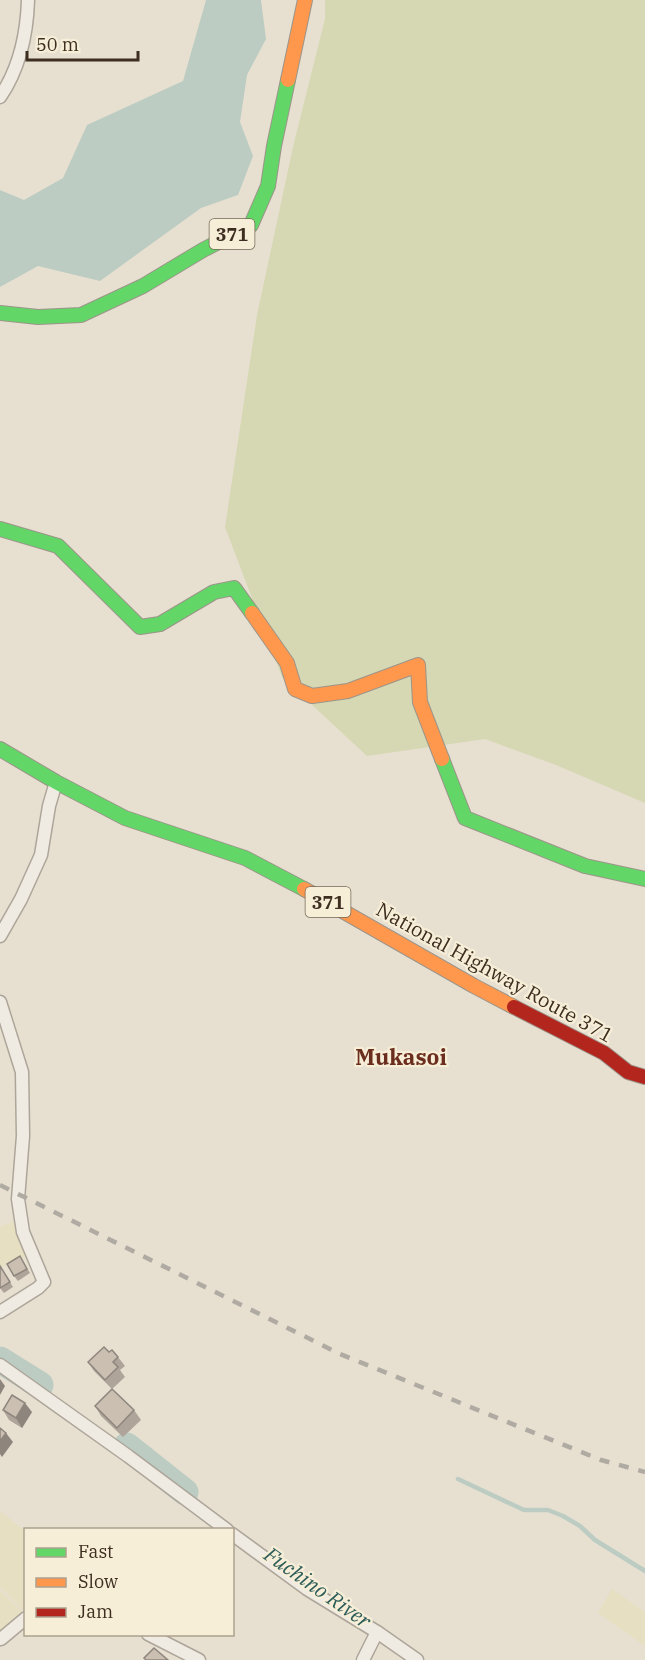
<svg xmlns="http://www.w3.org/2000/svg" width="645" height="1660" font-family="'IBM Plex Serif',serif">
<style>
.farmland{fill:#e6dfc2}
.green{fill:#d6d7b3}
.water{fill:#bcccc2}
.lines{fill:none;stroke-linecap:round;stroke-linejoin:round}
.stream{stroke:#bcccc2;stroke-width:4.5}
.river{stroke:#bcccc2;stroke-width:27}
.street-casing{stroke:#ada599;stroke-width:15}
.fast-casing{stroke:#9c958a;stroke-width:16}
.slow-casing{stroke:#9c958a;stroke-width:16}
.jam-casing{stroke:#9c958a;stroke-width:16}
.street{stroke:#efebe3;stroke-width:12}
.fast{stroke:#63d668;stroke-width:14}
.slow{stroke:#ff974d;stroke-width:14}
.jam{stroke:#b3261e;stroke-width:14}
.rail{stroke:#afaaa2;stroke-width:4.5;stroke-dasharray:10 10;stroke-linecap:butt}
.wall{fill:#afa499}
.shaded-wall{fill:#8e867d}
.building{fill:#cbbfb2;stroke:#8e867d;stroke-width:1.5}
.labels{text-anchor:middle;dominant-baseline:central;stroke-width:4.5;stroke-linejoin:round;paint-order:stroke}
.shield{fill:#f7eed8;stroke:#756857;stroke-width:1.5}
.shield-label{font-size:18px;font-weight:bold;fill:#3d2e20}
.street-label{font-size:20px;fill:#3d2e20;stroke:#f7eed8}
.water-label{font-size:21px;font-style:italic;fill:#2f5d5a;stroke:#f7eed8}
.quarter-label{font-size:22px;font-weight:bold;fill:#6b2e1e;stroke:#f7eed8}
</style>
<rect width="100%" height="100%" fill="#e7e0d1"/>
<g class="farmland">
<path d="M14 1221 28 1255 0 1268V1227Z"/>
<path d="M0 1511 25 1531 26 1606 23 1610 0 1587Z"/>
<path d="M612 1589 645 1612V1646L598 1613Z"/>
<path d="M0 1590 22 1611 5 1632 0 1631Z"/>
</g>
<path class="green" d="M325 0H645V803L556 765 485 739 367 756 282 677 225 527 257 315 293 147 325 19Z"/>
<path class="water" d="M206 0H261L266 39 247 75 240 122 253 156 238 195 201 208 100 281 38 266 0 287V190L24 200 63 178 87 125 183 81Z"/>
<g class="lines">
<path class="stream" d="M458 1479 524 1510H548L563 1516 580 1526 595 1540 645 1571"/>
<g class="river">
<path d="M0 1360 40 1385"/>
<path d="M127 1446 185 1492"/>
</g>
<defs>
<g id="street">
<path d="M0 97C19 69 27 33 28 0"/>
<path d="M0 936 21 899 41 855 49 806 56 782"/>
<path d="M0 1002 22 1072 23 1136 18 1199 23 1232 44 1282 38 1288 0 1312"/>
<path d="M0 1365 128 1456 227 1530"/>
<path d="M232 1534 307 1589 377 1632 417 1660"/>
<path d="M148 1634 199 1660"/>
<path d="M0 1638 1 1639 26 1618"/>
<path d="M363 1660 377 1632"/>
</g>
<g id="fast">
<path d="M0 313 38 317 81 315 143 286 203 250 251 225 268 186 274 146 288 80"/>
<path d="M0 529 58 546 140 627 160 624 214 592 234 588 252 613"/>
<path d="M0 749 56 782 125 818 245 858 304 889"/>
<path d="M442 759 465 818 585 866 645 879"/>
</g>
<g id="slow">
<path d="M288 80 305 0"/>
<path d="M252 613 287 663 295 689 312 696 348 691 418 665 420 702 442 759"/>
<path d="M304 889 474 986 514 1007"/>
</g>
<path id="jam" d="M514 1007 604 1053 628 1072 645 1077"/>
</defs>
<use href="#street" class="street-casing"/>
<use href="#fast" class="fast-casing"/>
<use href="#slow" class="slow-casing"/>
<use href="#jam" class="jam-casing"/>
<use href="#street" class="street"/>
<use href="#fast" class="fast"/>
<use href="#slow" class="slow"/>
<use href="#jam" class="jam"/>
<path class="rail" d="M0 1185 340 1354 601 1460 645 1472"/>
</g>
<g class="wall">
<path d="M20 1256 30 1273 18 1281 14 1276Z"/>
<path d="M0 1266 13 1287 4 1293 0 1288Z"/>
<path d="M109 1352 118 1357 125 1366 120 1370 125 1377 112 1389 94 1371 88 1362Z"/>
<path d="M95 1406 134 1410 141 1420 123 1437 101 1416Z"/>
<path d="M3 1410 32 1412 22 1428 9 1420Z"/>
</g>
<g class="shaded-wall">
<path d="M0 1379 5 1386 0 1395Z"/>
<path d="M25 1403 32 1412 22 1428 16 1418Z"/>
<path d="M6 1433 13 1442 2 1457 0 1454V1441Z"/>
</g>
<g class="building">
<path d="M20 1256 27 1269 14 1276 7 1264Z"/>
<path d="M0 1266 10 1282 0 1288Z"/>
<path d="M104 1347 109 1352 112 1350 118 1357 113 1362 118 1367 105 1380 88 1362Z"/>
<path d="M112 1389 134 1410 117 1428 95 1406Z"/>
<path d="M12 1395 25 1403 16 1418 3 1410Z"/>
<path d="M0 1428 6 1433 0 1441Z"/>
<path d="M154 1648 168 1660H146L144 1658Z"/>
</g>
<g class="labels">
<g class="shield">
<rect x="209.5" y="219" width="45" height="30" rx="4.5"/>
<rect x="305.5" y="887" width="45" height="30" rx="4.5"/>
</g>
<g class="shield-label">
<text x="232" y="234">371</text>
<text x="328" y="902">371</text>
</g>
<g class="street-label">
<text transform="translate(495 972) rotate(29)">National Highway Route 371</text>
</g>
<g class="water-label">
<text transform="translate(318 1587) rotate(35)">Fuchino River</text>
</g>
<g class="quarter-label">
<text x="401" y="1056">Mukasoi</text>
</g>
</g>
<rect x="24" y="1528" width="210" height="108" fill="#f7eed8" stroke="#ada18e" stroke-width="1.5"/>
<rect x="36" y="1548" width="30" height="9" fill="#63d668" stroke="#ada18e" stroke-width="1.5"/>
<text x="78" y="1558" font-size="18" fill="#3d2e20">Fast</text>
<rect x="36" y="1578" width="30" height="9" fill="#ff974d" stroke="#ada18e" stroke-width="1.5"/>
<text x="78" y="1588" font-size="18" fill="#3d2e20">Slow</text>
<rect x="36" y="1608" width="30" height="9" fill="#b3261e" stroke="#ada18e" stroke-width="1.5"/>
<text x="78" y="1618" font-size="18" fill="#3d2e20">Jam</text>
<path d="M27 51v9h111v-9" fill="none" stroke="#3d2e20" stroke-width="3"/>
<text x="36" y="51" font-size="18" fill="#3d2e20" stroke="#f7eed8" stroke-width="4.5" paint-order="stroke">50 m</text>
</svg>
